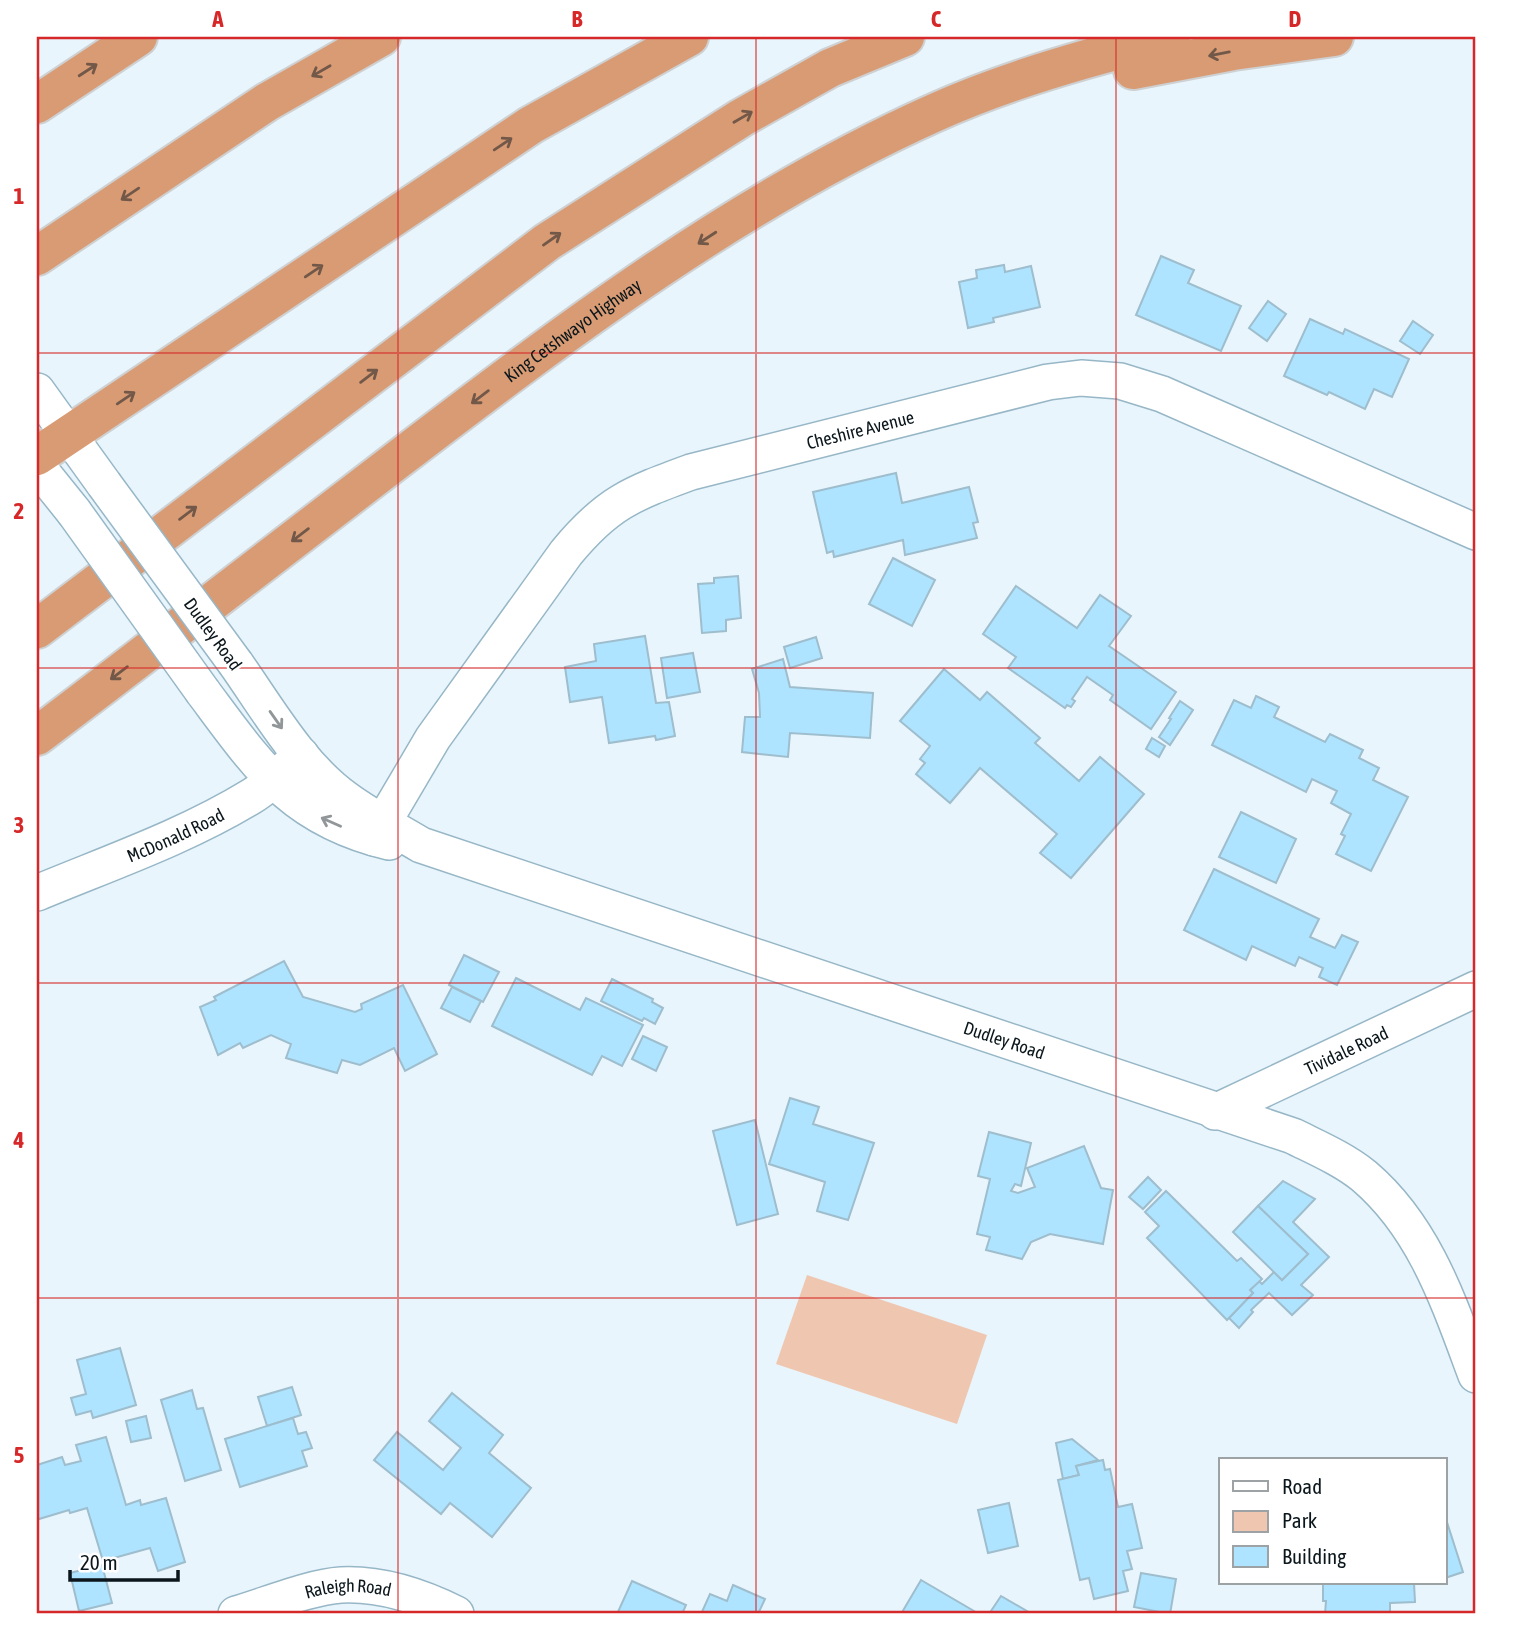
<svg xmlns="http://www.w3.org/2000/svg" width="1513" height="1651" font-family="'Asap Condensed',sans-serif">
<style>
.green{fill:#efc7b0}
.building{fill:#aee4ff;stroke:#9ebdcd;stroke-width:2}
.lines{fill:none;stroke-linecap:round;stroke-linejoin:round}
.minor-casing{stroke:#97b7c7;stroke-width:38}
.motorway-casing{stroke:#ced0d1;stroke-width:42}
.minor{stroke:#fff;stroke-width:35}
.motorway{stroke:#d99b74;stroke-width:38}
.minor-bridge-casing{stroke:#97b7c7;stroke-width:38;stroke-linecap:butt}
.minor-bridge{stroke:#fff;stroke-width:35}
.oneway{stroke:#725848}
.oneway2{stroke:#919698}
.grid{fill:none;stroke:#d62828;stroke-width:2;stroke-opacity:0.55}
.labels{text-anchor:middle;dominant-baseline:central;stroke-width:5;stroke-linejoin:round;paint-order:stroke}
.street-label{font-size:18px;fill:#0a161b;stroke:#fff}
.neatline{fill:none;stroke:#d62828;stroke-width:2.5}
.grid-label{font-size:23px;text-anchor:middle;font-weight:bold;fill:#d62828}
</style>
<rect width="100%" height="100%" fill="#e8f5fc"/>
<path class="green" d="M807 1275 987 1335 957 1424 776 1364Z"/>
<g class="building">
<path d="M1161 256 1194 270 1188 283 1241 306 1221 351 1136 315Z"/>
<path d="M1004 265 1005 272 1031 266 1040 307 993 318 994 322 968 328 959 282 977 278 976 270Z"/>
<path d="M1268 301 1286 314 1267 341 1249 328Z"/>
<path d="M1310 319 1343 334 1345 329 1409 359 1392 397 1374 389 1365 409 1329 392 1327 395 1284 376Z"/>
<path d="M1413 321 1433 335 1420 354 1400 341Z"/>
<path d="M896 473 902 503 969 487 978 522 973 523 977 538 905 555 903 540 834 557 833 551 827 553 813 492Z"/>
<path d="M893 558 935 580 912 626 869 604Z"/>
<path d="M738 576 741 618 726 620V631L702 633 698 584 714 583V578Z"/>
<path d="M1016 586 1077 628 1100 595 1131 616 1109 646 1176 692 1151 729 1110 700 1113 695 1087 677 1072 699 1075 701 1071 707 1067 705 1065 708 1008 668 1016 657 983 634Z"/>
<path d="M645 636 656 703 669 702 675 736 656 740 655 736 609 743 602 697 570 702 565 667 596 661 594 644Z"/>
<path d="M816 637 822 658 790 668 784 647Z"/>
<path d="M693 653 700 692 667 698 661 658Z"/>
<path d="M783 659 790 687 873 693 870 738 790 733 788 757 742 752 745 717H760L759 693 752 669Z"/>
<path d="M944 669 980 700 987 692 1040 738 1035 743 1079 781 1100 757 1144 794 1071 878 1040 853 1057 834 980 768 950 803 916 774 925 763 920 759 930 746 900 721Z"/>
<path d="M1256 696 1279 707 1274 717 1325 742 1330 734 1363 750 1359 758 1379 768 1373 780 1408 797 1371 871 1336 854 1345 836 1341 834 1351 814 1331 803 1337 791 1312 779 1306 792 1212 745 1234 700 1251 708Z"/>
<path d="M1180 701 1193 710 1170 745 1159 737 1171 719 1169 718Z"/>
<path d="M1152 738 1165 746 1159 757 1146 749Z"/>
<path d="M1241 812 1296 839 1276 883 1219 857Z"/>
<path d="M1214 869 1319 919 1310 937 1335 948 1342 935 1358 942 1337 985 1319 977 1323 968 1299 957 1295 966 1252 946 1246 960 1184 930Z"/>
<path d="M464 955 499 972 483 1002 449 985Z"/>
<path d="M284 961 303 997 355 1012 362 1009 361 1004 403 985 437 1054 405 1071 394 1048 360 1065 342 1060 337 1073 286 1058 291 1044 271 1035 243 1048 240 1043 218 1055 200 1007 216 1000 214 997Z"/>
<path d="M516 978 580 1010 586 998 643 1025 622 1066 602 1056 592 1075 492 1026Z"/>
<path d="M612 979 653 999 652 1002 663 1008 655 1024 644 1018 642 1021 601 1001Z"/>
<path d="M452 987 481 1001 470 1022 441 1008Z"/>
<path d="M643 1036 667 1047 656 1071 632 1059Z"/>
<path d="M790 1098 819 1107 813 1124 874 1143 848 1220 817 1211 825 1182 769 1164Z"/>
<path d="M755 1120 778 1214 737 1225 713 1131Z"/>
<path d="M989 1132 1031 1143 1021 1186 1015 1184 1011 1191 1018 1193 1035 1187 1027 1168 1084 1146 1101 1188 1113 1190 1103 1244 1050 1234 1031 1242 1022 1259 986 1250 990 1237 977 1234 990 1179 978 1176Z"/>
<path d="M1148 1177 1161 1190 1143 1209 1129 1197Z"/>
<path d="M1283 1181 1315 1199 1293 1222 1329 1257 1301 1285 1313 1295 1292 1315 1269 1293 1251 1310 1253 1312 1239 1328 1229 1318 1253 1293 1250 1290 1259 1281 1262 1284 1274 1272 1282 1280 1308 1254 1258 1206Z"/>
<path d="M1166 1191 1237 1261 1241 1258 1262 1279 1250 1290 1253 1293 1227 1320 1147 1238 1159 1226 1145 1212Z"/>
<path d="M1258 1206 1308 1254 1282 1280 1233 1232Z"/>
<path d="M120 1348 136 1405 93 1418 91 1411 76 1415 71 1398 86 1394 77 1360Z"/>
<path d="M292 1387 301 1415 267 1426 258 1397Z"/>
<path d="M192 1390 197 1409 203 1408 221 1470 185 1481 161 1400Z"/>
<path d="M452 1393 503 1435 489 1453 531 1488 492 1537 450 1503 441 1514 374 1460 397 1432 443 1470 461 1448 429 1421Z"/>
<path d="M146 1416 151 1438 131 1442 126 1421Z"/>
<path d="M293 1418 298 1434 306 1432 312 1448 302 1451 307 1466 240 1487 225 1439Z"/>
<path d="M106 1437 126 1505 140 1500 141 1505 166 1498 185 1562 158 1571 150 1548 103 1561 87 1508 70 1513 69 1510 39 1519 37 1517V1465L62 1457 65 1465 81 1461 76 1445Z"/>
<path d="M1072 1439 1098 1460 1076 1466 1079 1475 1063 1479 1056 1443Z"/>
<path d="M1103 1460 1105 1470 1110 1469 1118 1507 1132 1504 1142 1548 1127 1551 1132 1569 1123 1571 1128 1591 1094 1599 1089 1578 1080 1580 1058 1480 1079 1475 1076 1466Z"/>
<path d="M1009 1503 1018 1546 988 1553 978 1510Z"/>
<path d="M1445 1516 1463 1572 1445 1578Z"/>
<path d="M102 1565 112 1603 79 1611 70 1573Z"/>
<path d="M1141 1573 1176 1579 1170 1614 1134 1607Z"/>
<path d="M921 1580 979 1614H901Z"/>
<path d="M632 1581 686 1605 682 1614H617Z"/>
<path d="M1323 1583H1414L1415 1602 1390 1603V1614H1325L1326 1601H1323Z"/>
<path d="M733 1585 765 1599 758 1614H701L710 1594 727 1601Z"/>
<path d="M1001 1596 1032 1614H989Z"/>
</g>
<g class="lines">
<defs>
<g id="minor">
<path d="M37 391 104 484"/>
<path d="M37 466 74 512"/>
<path id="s1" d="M236 664C269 711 300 766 346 799 369 816 396 830 421 845L1293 1136C1317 1148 1343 1159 1364 1176 1425 1228 1449 1303 1476 1375"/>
<path d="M203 692C259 767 292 819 389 842"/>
<path id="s2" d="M374 838 433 738 566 553C607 503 631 494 691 472L1048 382 1081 378 1120 381 1162 394 1476 532"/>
<path id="s3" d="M37 893C109 863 185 837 252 796 270 785 285 769 301 755"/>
<path id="s4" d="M1215 1112 1476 989"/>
<path id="s5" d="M236 1614C267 1605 310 1587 341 1585 382 1583 420 1596 456 1614"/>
</g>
<g id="motorway">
<path d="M1133 70 1233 51 1334 37"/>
<path d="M37 104 138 37"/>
<path d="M37 256 267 102 381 37"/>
<path d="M37 456 531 125 689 37"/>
<path d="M37 629 547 242 741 118 830 68 905 37"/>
<path id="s6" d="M37 736C157 645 276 553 396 461 566 331 738 201 934 113 1009 79 1091 56 1171 37"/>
</g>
</defs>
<use href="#minor" class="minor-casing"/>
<use href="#motorway" class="motorway-casing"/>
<use href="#minor" class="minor"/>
<use href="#motorway" class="motorway"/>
<defs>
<g id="minor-bridge">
<path d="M104 484 236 664"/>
<path d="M74 512 203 692"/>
</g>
</defs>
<use href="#minor-bridge" class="minor-bridge-casing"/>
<use href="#minor-bridge" class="minor-bridge"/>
</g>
<defs><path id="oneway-shaft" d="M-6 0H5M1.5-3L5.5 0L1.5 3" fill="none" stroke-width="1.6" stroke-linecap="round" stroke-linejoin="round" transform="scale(1.75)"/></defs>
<g class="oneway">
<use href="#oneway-shaft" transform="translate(1219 54) rotate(169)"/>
<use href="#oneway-shaft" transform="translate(88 70) rotate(-33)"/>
<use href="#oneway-shaft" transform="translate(321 71) rotate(150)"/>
<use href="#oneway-shaft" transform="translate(743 117) rotate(-30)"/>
<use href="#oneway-shaft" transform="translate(503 144) rotate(-34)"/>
<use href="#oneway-shaft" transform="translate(130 194) rotate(146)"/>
<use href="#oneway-shaft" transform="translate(707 238) rotate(147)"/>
<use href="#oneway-shaft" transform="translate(552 239) rotate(-35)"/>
<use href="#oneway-shaft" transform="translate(314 271) rotate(-34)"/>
<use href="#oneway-shaft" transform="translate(369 376) rotate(-37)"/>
<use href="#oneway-shaft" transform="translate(480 397) rotate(143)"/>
<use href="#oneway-shaft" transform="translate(126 398) rotate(-34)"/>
<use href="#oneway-shaft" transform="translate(188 513) rotate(-37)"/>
<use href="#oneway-shaft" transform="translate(300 535) rotate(143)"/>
<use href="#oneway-shaft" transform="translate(119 673) rotate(143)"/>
</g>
<g class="oneway2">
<use href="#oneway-shaft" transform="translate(276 720) rotate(55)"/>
<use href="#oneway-shaft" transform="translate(331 822) rotate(-156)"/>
</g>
<path class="grid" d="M398 37V1614M756 37V1614M1116 37V1614M37 353H1476M37 668H1476M37 983H1476M37 1298H1476"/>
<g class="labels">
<g class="street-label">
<text stroke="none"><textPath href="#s6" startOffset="672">King Cetshwayo Highway</textPath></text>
<text stroke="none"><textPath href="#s2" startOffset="670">Cheshire Avenue</textPath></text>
<text transform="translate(213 634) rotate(54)">Dudley Road</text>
<text stroke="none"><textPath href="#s3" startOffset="150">McDonald Road</textPath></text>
<text stroke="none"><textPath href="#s1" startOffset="878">Dudley Road</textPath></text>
<text stroke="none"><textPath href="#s4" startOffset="145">Tividale Road</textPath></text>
<text stroke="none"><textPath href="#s5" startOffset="116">Raleigh Road</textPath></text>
</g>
</g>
<rect width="1513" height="1651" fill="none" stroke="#ffffff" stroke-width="77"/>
<rect x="1219" y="1458" width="228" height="126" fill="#ffffff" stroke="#9da2a4" stroke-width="2"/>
<rect x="1233" y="1481" width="35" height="10" fill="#ffffff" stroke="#9da2a4" stroke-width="2"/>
<text x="1282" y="1494" font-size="21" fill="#0a161b">Road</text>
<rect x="1233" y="1511" width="35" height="21" fill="#efc7b0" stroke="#9da2a4" stroke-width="2"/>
<text x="1282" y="1528" font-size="21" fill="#0a161b">Park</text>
<rect x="1233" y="1546" width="35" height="21" fill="#aee4ff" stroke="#9da2a4" stroke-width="2"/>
<text x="1282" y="1564" font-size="21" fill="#0a161b">Building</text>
<path d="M70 1570v10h108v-10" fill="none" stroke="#0a161b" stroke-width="3.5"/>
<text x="80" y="1570" font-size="21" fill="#0a161b" stroke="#ffffff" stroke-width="5" paint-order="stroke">20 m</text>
<rect x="38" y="38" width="1436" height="1574" class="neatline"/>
<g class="grid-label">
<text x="218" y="27">A</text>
<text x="577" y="27">B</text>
<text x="936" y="27">C</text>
<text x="1295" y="27">D</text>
<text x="19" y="204">1</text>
<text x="19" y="519">2</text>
<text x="19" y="833">3</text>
<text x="19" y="1148">4</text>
<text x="19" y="1463">5</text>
</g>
</svg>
